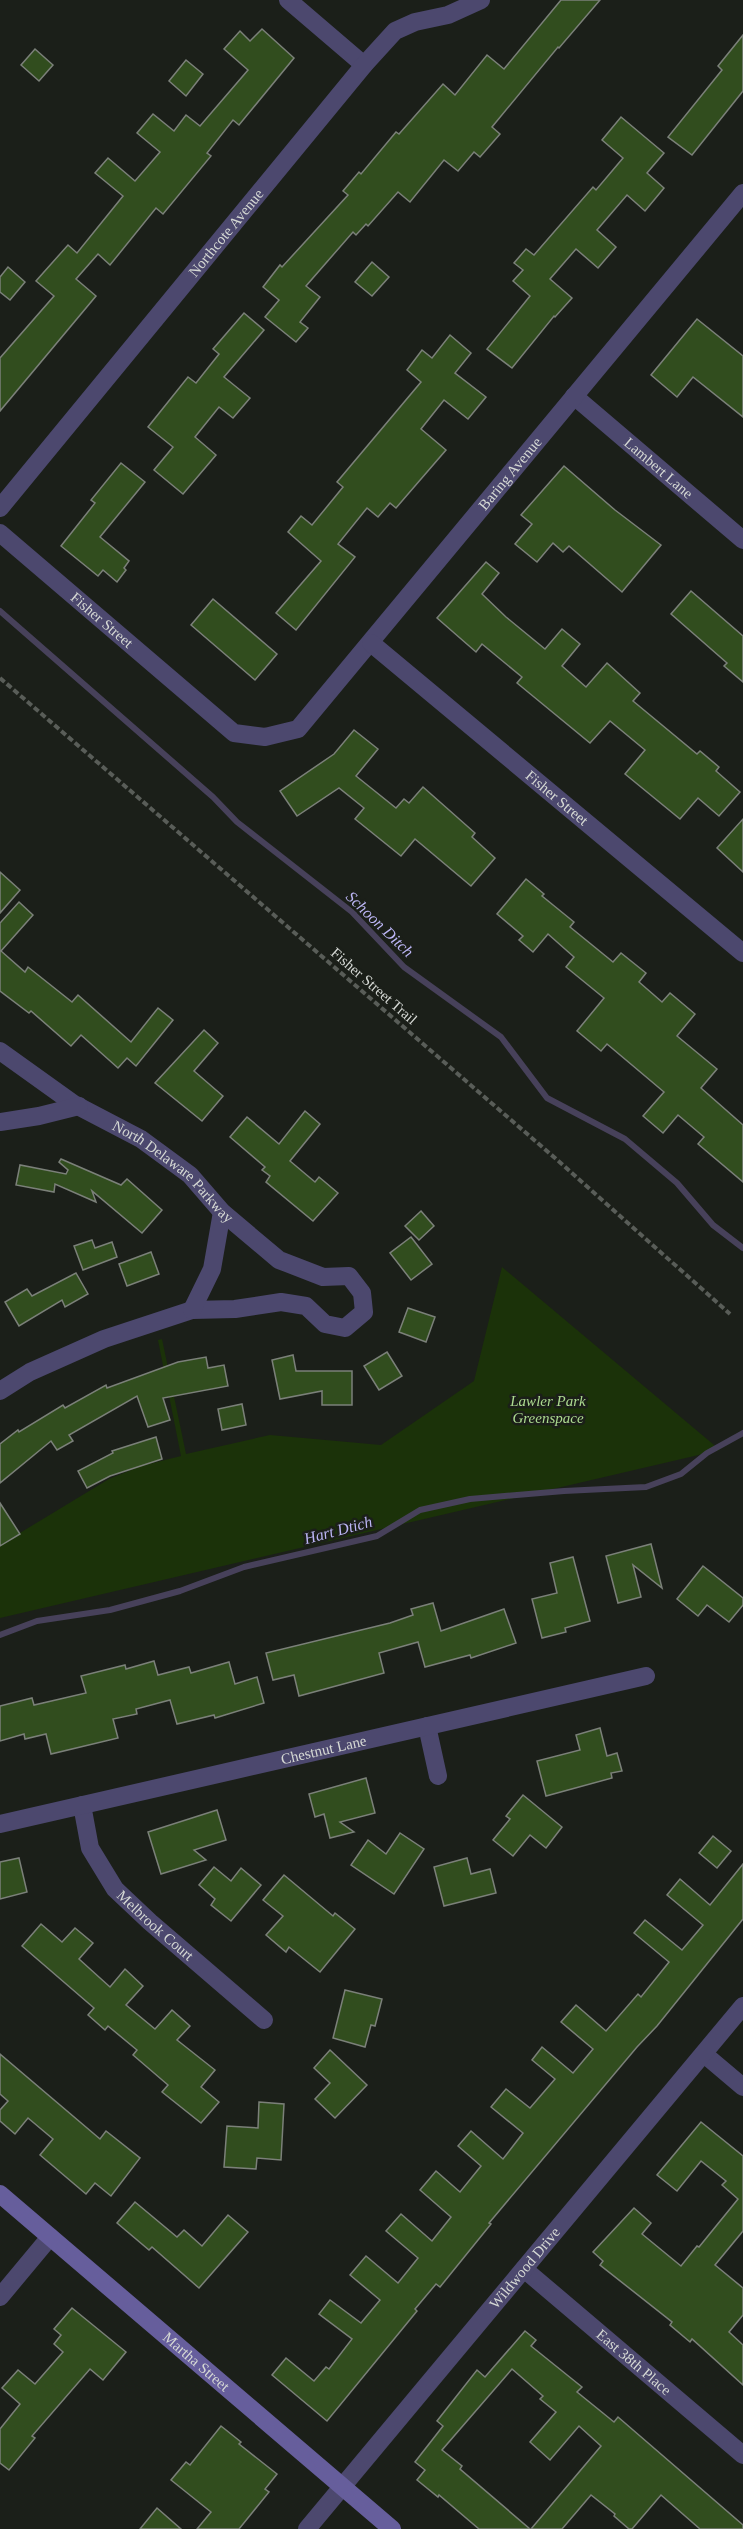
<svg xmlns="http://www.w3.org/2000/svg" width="743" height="2529" font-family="'Times New Roman',serif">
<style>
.green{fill:#1b3209}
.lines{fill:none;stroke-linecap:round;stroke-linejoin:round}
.stream{stroke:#47415a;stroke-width:6}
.building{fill:#314d1e;stroke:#7b8079;stroke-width:1.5}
.path{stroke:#595d58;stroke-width:4;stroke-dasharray:6 3;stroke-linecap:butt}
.street{stroke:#4c486e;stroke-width:18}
.secondary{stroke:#665e9c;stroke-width:18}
.labels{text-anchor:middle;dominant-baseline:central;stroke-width:5;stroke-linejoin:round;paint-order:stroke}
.street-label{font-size:15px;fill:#d5d8d4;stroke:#1b1f19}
.park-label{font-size:15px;font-style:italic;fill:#acda90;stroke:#1b1f19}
.water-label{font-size:16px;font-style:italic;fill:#bcb6f5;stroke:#1b1f19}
</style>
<rect width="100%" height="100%" fill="#1b1f19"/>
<path class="green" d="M502 1267 720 1450 0 1618V1545L109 1479 141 1466 181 1456 158 1340 162 1339 186 1454 270 1435 381 1445 474 1381Z"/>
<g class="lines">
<g class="stream">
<path d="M0 611 213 797 237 822 352 912 404 967 501 1037 547 1098 625 1139 677 1183 713 1225 743 1248"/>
<path d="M0 1635 37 1621 110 1610 180 1591 244 1567 377 1536 420 1510 470 1499 564 1491 646 1487 681 1474 707 1453 743 1433"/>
</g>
</g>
<g class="building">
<path d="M561 0H600L559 48 558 47 492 127 500 134 480 157 474 152 458 171 444 160 410 202 398 192 368 226 366 224 356 235 353 232 306 286 320 297 300 322 308 328 296 342 265 317 279 300 263 287 280 265 282 267 348 195 343 191 359 172 361 174 396 132 399 134 443 84 455 95 487 55 504 69Z"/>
<path d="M262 29 294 58 239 125 233 120 207 153 211 156 163 214 156 208 110 265 98 254 76 279 96 296 0 411V358L54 296 36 281 68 245 77 253 123 196 95 173 108 158 135 181 160 152 137 133 153 114 174 131 186 115 200 126 248 70 224 49 240 31 250 41Z"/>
<path d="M743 35V91L692 155 668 137 722 70 718 66Z"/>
<path d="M35 49 53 65 39 81 21 65Z"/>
<path d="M186 60 203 74 186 96 169 81Z"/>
<path d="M621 117 664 153 647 173 664 188 645 211 627 195 597 230 616 247 598 268 576 249 550 279 572 298 555 317 554 316 512 368 487 349 530 296 513 281 523 270 514 263 526 249 534 255 593 187 596 190 623 158 602 140Z"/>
<path d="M372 262 389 277 372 296 355 282Z"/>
<path d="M8 267 25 282 10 300 0 292V277Z"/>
<path d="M244 313 264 330 224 377 250 398 233 418 219 407 195 437 216 455 183 494 154 470 173 447 148 427 188 377 196 383 219 354 213 349Z"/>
<path d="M697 319 743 356V417L693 377 677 397 651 375Z"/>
<path d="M450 335 471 353 455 373 486 397 468 419 444 400 421 429 446 450 396 508 390 503 378 517 367 508 338 544 355 557 296 630 276 613 321 561 288 532 301 516 312 525 343 487 337 482 421 382 407 370 422 350 432 358Z"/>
<path d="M121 463 145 482 100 537 129 561 124 568 126 570 117 582 103 570 98 576 61 546 95 503 91 500Z"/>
<path d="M564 466 615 510 661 545 622 592 569 546 563 552 553 543 537 562 515 544 532 524 521 515Z"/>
<path d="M486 562 499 573 482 594 506 617 545 649 562 629 580 644 562 666 586 687 607 663 640 693 633 701 697 754 700 751 719 767 716 771 740 792 719 816 698 798 680 819 625 774 645 750 610 721 590 743 517 683 522 677 482 644 476 652 437 618Z"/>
<path d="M691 591 743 636V682L724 666 727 663 671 614Z"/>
<path d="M213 599 277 654 255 680 191 625Z"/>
<path d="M354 730 378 749 356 776 396 808 404 799 409 803 423 787 475 833 472 837 495 858 471 886 415 839 401 856 355 819 364 808 339 788 297 816 280 791 334 754Z"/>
<path d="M743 819V872L717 848Z"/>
<path d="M0 872 20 890 0 913Z"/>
<path d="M526 879 544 894 542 896 574 922 570 927 613 962 621 953 646 973 639 982 662 1002 670 993 695 1014 677 1036 717 1069 701 1088 743 1125V1182L698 1144 704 1137 678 1115 663 1133 643 1116 664 1092 607 1044 601 1051 577 1031 604 998 566 967 574 957 548 934 533 952 519 940 523 936 497 914Z"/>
<path d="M19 902 33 915 1 951 25 972 28 967 72 1002 78 995 131 1042 158 1008 173 1020 136 1066 127 1058 118 1068 81 1035 71 1046 31 1011 29 1013 0 991V923Z"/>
<path d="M204 1030 218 1043 194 1071 223 1096 202 1121 155 1083Z"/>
<path d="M305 1111 320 1124 290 1161 315 1182 319 1177 338 1193 313 1221 266 1182 270 1176 262 1170 265 1167 230 1137 247 1117 279 1144Z"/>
<path d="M61 1159 121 1185 127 1179 162 1210 142 1233 92 1191 96 1202 55 1184 54 1192 16 1185 20 1165 66 1174 68 1170 59 1162Z"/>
<path d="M421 1211 434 1226 419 1240 405 1226Z"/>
<path d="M411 1237 432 1264 411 1280 390 1253Z"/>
<path d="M92 1240 95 1248 112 1242 117 1257 83 1270 74 1246Z"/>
<path d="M151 1252 159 1274 127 1286 119 1264Z"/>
<path d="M76 1273 88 1294 65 1307 62 1300 19 1326 5 1302 27 1289 32 1296Z"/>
<path d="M408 1308 435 1317 426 1342 399 1332Z"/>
<path d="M387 1352 402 1376 379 1390 364 1366Z"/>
<path d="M293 1355 296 1371H352V1405H322V1391L280 1399 272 1360Z"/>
<path d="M206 1357 208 1368 224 1365 228 1386 163 1398 170 1420 148 1427 137 1396 69 1435 73 1441 57 1450 51 1441 0 1483V1444L18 1430 19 1432 63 1405 65 1408 106 1385 107 1388 178 1362Z"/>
<path d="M242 1404 246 1425 222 1430 218 1409Z"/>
<path d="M156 1437 162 1459 110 1476 87 1488 78 1471 113 1453 112 1451Z"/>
<path d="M0 1503 20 1534 0 1546Z"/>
<path d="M651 1544 662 1588 633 1565 641 1597 618 1603 606 1556Z"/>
<path d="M573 1557 590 1621 565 1628 566 1632 542 1638 532 1599 557 1593 550 1563Z"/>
<path d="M703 1566 743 1598V1605L729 1622 707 1605 698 1616 677 1599Z"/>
<path d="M433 1603 441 1631 504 1609 516 1643 471 1658 470 1655 425 1667 418 1642 379 1653 384 1673 299 1696 294 1675 273 1680 266 1653 390 1623 413 1615 411 1609Z"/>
<path d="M154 1661 158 1675 189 1667 191 1673 229 1662 235 1684 257 1677 264 1703 215 1718 214 1715 177 1724 170 1700 136 1709 137 1714 113 1719 118 1738 51 1754 46 1734 25 1739 24 1734 0 1741V1706L32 1698 34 1705 86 1693 81 1676 125 1665 126 1669Z"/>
<path d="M600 1728 607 1756 617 1753 622 1771 611 1773 612 1778 546 1796 537 1761 580 1750 576 1735Z"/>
<path d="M366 1778 375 1813 340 1822 354 1832 330 1838 324 1814 315 1817 309 1794Z"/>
<path d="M523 1795 562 1827 546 1848 530 1835 513 1856 493 1840 510 1819 506 1816Z"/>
<path d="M217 1810 226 1840 194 1850 206 1860 161 1874 148 1832Z"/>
<path d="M400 1833 424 1849 394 1894 351 1865 368 1840 386 1854Z"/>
<path d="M713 1836 731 1851 717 1868 699 1853Z"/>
<path d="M19 1858 27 1892 0 1899V1862Z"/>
<path d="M467 1858 471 1874 490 1869 496 1893 444 1906 434 1867Z"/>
<path d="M743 1864V1919L657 2026 637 2047 489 2223 491 2224 440 2287 436 2284 415 2309 417 2311 327 2421 272 2375 286 2358 314 2381 326 2367 329 2369 352 2339 319 2314 330 2300 361 2323 380 2300 350 2275 366 2256 398 2283 418 2258 386 2231 401 2214 432 2241 451 2217 420 2190 436 2171 460 2192 481 2166 458 2146 471 2131 503 2159 523 2133 491 2107 506 2089 530 2108 555 2079 532 2060 542 2047 573 2073 593 2049 561 2022 576 2005 606 2031 638 1994 641 1997 669 1962 634 1933 645 1920 682 1950 703 1925 667 1895 680 1879 710 1905Z"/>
<path d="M214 1867 231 1881 241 1868 261 1885 231 1921 211 1905 215 1899 199 1885Z"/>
<path d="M284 1875 333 1916 335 1913 355 1929 320 1972 289 1947 286 1952 266 1935 283 1916 263 1900Z"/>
<path d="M41 1924 62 1942 75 1928 93 1943 79 1959 110 1987 125 1969 143 1986 126 2005 155 2029 172 2010 190 2026 177 2040 215 2070 201 2087 219 2102 201 2123 162 2092 168 2085 133 2055 137 2050 108 2026 105 2030 88 2015 94 2008 22 1946Z"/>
<path d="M345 1990 382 1999 375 2026 371 2025 365 2047 333 2038Z"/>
<path d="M330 2050 367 2085 335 2118 315 2099 330 2083 314 2068Z"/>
<path d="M0 2054 100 2139 106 2131 140 2158 111 2196 95 2183 86 2194 40 2155 53 2139 28 2118 15 2134 0 2121V2110L8 2101 0 2094Z"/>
<path d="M259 2102 284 2104 281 2160 257 2158 256 2169 224 2167 227 2126 258 2128Z"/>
<path d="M701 2122 743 2156V2231L715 2265 743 2288V2315L729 2332 743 2345V2385L692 2339 690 2342 670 2325 672 2322 600 2265 603 2261 593 2252 634 2208 651 2223 642 2234 681 2266 697 2246 699 2247 738 2199 722 2185 726 2181 701 2161 677 2191 657 2175Z"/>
<path d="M135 2202 177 2237 184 2230 202 2246 228 2215 248 2232 199 2288 152 2247 149 2250 117 2223Z"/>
<path d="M72 2308 126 2352 103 2380 90 2369 32 2436 35 2438 9 2470 0 2463V2429L20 2404 2 2388 18 2370 35 2384 63 2352 54 2344 61 2335 54 2329Z"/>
<path d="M525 2331 536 2340 531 2346 582 2387 577 2392 614 2422 618 2417 743 2525V2529H700L661 2495 632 2529H629L614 2516 615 2514 591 2495 562 2529H531L601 2446 579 2426 550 2460 530 2442 556 2412 540 2399 543 2396 512 2369 442 2450 462 2466 460 2469 530 2529H479L439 2495 438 2497 417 2480 425 2470 415 2462 443 2426 437 2421 477 2370 485 2377Z"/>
<path d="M221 2426 241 2442 239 2444 277 2474 265 2489 269 2492 239 2529H197L211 2512 171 2480 186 2462 190 2465Z"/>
<path d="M157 2508 181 2529H140Z"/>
</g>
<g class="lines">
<path class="path" d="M0 678 555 1158 730 1314"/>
<g class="street">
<path d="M288 0 364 65"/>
<path id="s1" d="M574 396 743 540"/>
<path id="s2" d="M0 508 364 65 395 31 415 22 448 15 481 0"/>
<path id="s3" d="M0 533 234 733 265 737 298 729 743 193"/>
<path id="s4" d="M371 643 743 953"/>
<path id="s5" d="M0 1051 74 1104 141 1139 190 1175 222 1212 279 1260 323 1277 349 1276 362 1293 364 1312 345 1328 325 1324 306 1306 281 1302 235 1309 192 1310 104 1339 30 1372 0 1391"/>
<path d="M0 1122 39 1116 79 1106"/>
<path d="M192 1310 212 1269 222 1212"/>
<path d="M427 1726 438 1776"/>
<path id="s6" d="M82 1805 90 1848 115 1889 150 1922 264 2020"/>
<path id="s7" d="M0 1824 646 1676"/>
<path d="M704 2054 743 2087"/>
<path id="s8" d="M524 2269 743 2455"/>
<path d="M0 2297 50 2237"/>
<path id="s9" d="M307 2529 743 2006"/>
</g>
<path class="secondary" id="s10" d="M0 2194 392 2529"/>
</g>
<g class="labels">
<g class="street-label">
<text stroke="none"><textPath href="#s2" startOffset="356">Northcote Avenue</textPath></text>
<text stroke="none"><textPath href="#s1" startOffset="111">Lambert Lane</textPath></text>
<text stroke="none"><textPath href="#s3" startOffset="705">Baring Avenue</textPath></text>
<text stroke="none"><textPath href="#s3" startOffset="134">Fisher Street</textPath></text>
<text stroke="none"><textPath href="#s4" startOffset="242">Fisher Street</textPath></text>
<text transform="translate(374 986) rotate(41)">Fisher Street Trail</text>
<text stroke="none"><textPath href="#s5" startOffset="212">North Delaware Parkway</textPath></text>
<text stroke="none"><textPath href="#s7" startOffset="332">Chestnut Lane</textPath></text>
<text stroke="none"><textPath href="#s6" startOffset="146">Melbrook Court</textPath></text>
<text stroke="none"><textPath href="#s9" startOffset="340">Wildwood Drive</textPath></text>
<text stroke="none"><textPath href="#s10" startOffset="258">Martha Street</textPath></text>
<text stroke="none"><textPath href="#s8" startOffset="144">East 38th Place</textPath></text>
</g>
<g class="park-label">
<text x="548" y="1401">Lawler Park<tspan x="548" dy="17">Greenspace</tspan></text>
</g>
<g class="water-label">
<text transform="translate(380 924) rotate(44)">Schoon Ditch</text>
<text transform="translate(338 1530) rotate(-15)">Hart Dtich</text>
</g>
</g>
</svg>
